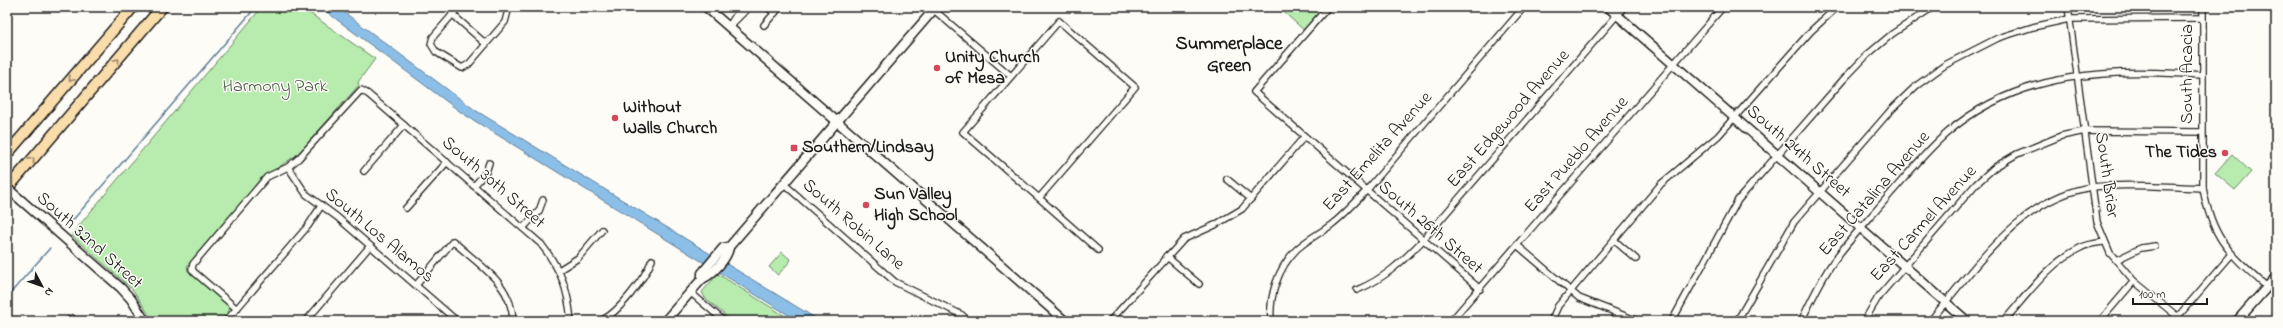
<svg xmlns="http://www.w3.org/2000/svg" width="2283" height="328" font-family="'Indie Flower',sans-serif">
<style>
.green{fill:#b7ecae;stroke:#6a8465}
.water{fill:#8cbfe8;stroke:#5f7e96}
.lines{fill:none;stroke-linecap:round;stroke-linejoin:round}
.stream{stroke:#5f7e96;stroke-width:1.5}
.street-casing{stroke:#1c1c1c;stroke-width:8}
.secondary-casing{stroke:#1c1c1c;stroke-width:11}
.highway-casing{stroke:#1c1c1c;stroke-width:13}
.street{stroke:#fdfcf7;stroke-width:5.5}
.secondary{stroke:#fdfcf7;stroke-width:8}
.highway{stroke:#faddab;stroke-width:10}
.secondary-bridge-casing{stroke:#1c1c1c;stroke-width:11;stroke-linecap:butt}
.secondary-bridge{stroke:#fdfcf7;stroke-width:8}
.oneway{stroke:#96866b}
.poi-dot{fill:#d1495b;stroke:#fdfcf7;stroke-width:1.5}
.labels{text-anchor:middle;dominant-baseline:central;stroke-width:3;stroke-linejoin:round;paint-order:stroke}
.poi-label{font-size:18px;font-weight:bold;fill:#1c1c1c;stroke:#fdfcf7;text-anchor:start}
.street-label{font-size:18px;fill:#1c1c1c;stroke:#fdfcf7}
.park-label{font-size:18px;fill:#4a5a48;stroke:#fdfcf7}
.neighbourhood-label{font-size:19px;font-weight:bold;fill:#1c1c1c;stroke:#fdfcf7}
</style>
<rect width="100%" height="100%" fill="#fdfcf7"/>
<filter id="ink" filterUnits="userSpaceOnUse"><feTurbulence type="fractalNoise" baseFrequency=".025" numOctaves="2"/><feDisplacementMap in="SourceGraphic" scale="8" xChannelSelector="R" yChannelSelector="G"/><feConvolveMatrix kernelMatrix="1 2 1 2 8 2 1 2 1" color-interpolation-filters="sRGB"/></filter>
<g filter="url(#ink)">
<g class="green">
<path d="M262 7H301L375 59 358 82 359 85 298 154 261 179 187 266 188 271 227 304 230 309 221 321H153L133 290 71 235Z"/>
<path d="M1278 7H1328L1306 32Z"/>
<path d="M2232 154 2251 172 2235 190 2215 173Z"/>
<path d="M782 252 791 260 778 275 769 267Z"/>
<path d="M718 274 793 321H732L705 298 702 292Z"/>
</g>
<path class="water" d="M320 7H337L475 110 820 321H798L462 113Z"/>
<g class="lines">
<g class="stream">
<path d="M72 221 256 7"/>
<path d="M7 297 50 248"/>
</g>
<defs>
<g id="street">
<path d="M459 7 433 37 431 44 436 52 462 68 469 64 505 22 509 7"/>
<path d="M767 7 775 13"/>
<path d="M1328 7 1254 92 1480 289"/>
<path d="M2068 7 2097 222 2110 253 2134 281 2178 317"/>
<path d="M2203 7V188C2212 239 2229 253 2267 287"/>
<path d="M934 10 1011 76"/>
<path d="M452 14 486 44"/>
<path d="M1059 21 1135 87 1039 198 963 132Z"/>
<path d="M731 23 741 7"/>
<path d="M764 25 780 7"/>
<path d="M729 27 749 7"/>
<path d="M288 167 306 194 337 217 457 321"/>
<path d="M364 171 404 125"/>
<path d="M1227 179 1251 199"/>
<path d="M783 183 895 282 962 315 968 321"/>
<path d="M474 186 486 172 489 163"/>
<path d="M1039 198 1098 250"/>
<path d="M406 208 447 162"/>
<path d="M523 228 539 211 543 200"/>
<path d="M1614 240 1636 259"/>
<path d="M1517 245 1579 298 1638 321"/>
<path d="M1166 256 1199 284"/>
<path d="M2116 260 2141 248 2155 246"/>
<path d="M559 270 578 258 602 230"/>
<path d="M417 284 453 241C478 265 512 282 513 321"/>
<path d="M1357 290C1384 279 1403 261 1423 240L1624 7"/>
<path d="M690 292 724 321"/>
<path d="M237 309 194 272 192 269 193 264 267 177 288 167 298 159 361 90 368 94 541 244C561 270 568 288 571 321"/>
<path d="M1553 317 1558 306 1661 184 1718 136 1811 31 1837 7"/>
<path d="M68 321 72 318 74 321"/>
<path d="M226 321 308 226 321 206"/>
<path d="M306 321 370 246"/>
<path d="M600 321C618 314 645 278 652 260"/>
<path d="M1110 321 1184 239 1215 225 1242 209 1304 137"/>
<path d="M1271 321C1269 296 1278 268 1296 250 1306 240 1319 234 1331 225 1344 215 1355 203 1366 191L1524 7"/>
<path d="M1451 321 1723 7"/>
<path d="M1613 321 1616 313"/>
<path d="M1672 321 1738 200 1843 80 1867 55 1892 34 1933 7"/>
<path d="M1737 321 1794 222 1890 111 1916 86 1945 65 1998 38 2033 27 2069 19 2202 18"/>
<path d="M1801 321C1812 300 1822 276 1836 258 1853 235 1873 215 1891 193 1909 173 1926 151 1947 133 2018 71 2112 68 2202 75"/>
<path d="M1864 321 1879 296 1976 184 1995 167 2017 154 2061 136 2085 131 2202 132"/>
<path d="M1930 321C1974 270 2021 196 2093 187 2125 183 2169 187 2203 188"/>
<path d="M2004 321C2027 295 2049 263 2080 248 2087 244 2096 243 2104 242"/>
<path d="M2100 321 2134 281"/>
<path d="M2174 321 2232 254"/>
</g>
<g id="secondary">
<path d="M706 7 1065 321"/>
<path d="M1608 7 1967 321"/>
<path d="M22 201 121 288 131 299 145 321"/>
<path d="M702 279V273L723 248 729 247 936 7"/>
<path d="M665 321 702 279C712 275 728 258 729 247"/>
<path d="M2237 321 2276 277"/>
</g>
<g id="highway">
<path d="M7 154 133 7"/>
<path d="M7 189 162 7"/>
</g>
</defs>
<use href="#street" class="street-casing"/>
<use href="#secondary" class="secondary-casing"/>
<use href="#highway" class="highway-casing"/>
<use href="#street" class="street"/>
<use href="#secondary" class="secondary"/>
<use href="#highway" class="highway"/>
<defs>
<path id="secondary-bridge" d="M7 188 22 201"/>
</defs>
<use href="#secondary-bridge" class="secondary-bridge-casing"/>
<use href="#secondary-bridge" class="secondary-bridge"/>
</g>
<defs><path id="oneway-chevron" d="M-2-3.5L2.5 0L-2 3.5" fill="none" stroke-width="1.6" stroke-linecap="round" stroke-linejoin="round"/></defs>
<g class="oneway">
<use href="#oneway-chevron" transform="translate(117 61) rotate(-50)"/>
<use href="#oneway-chevron" transform="translate(71 79) rotate(131)"/>
<use href="#oneway-chevron" transform="translate(32 160) rotate(-50)"/>
</g>
</g>
<g class="poi-dot">
<circle cx="937" cy="68" r="4"/>
<circle cx="615" cy="118" r="4"/>
<rect x="790" y="144" width="8" height="8" rx="2"/>
<circle cx="2225" cy="153" r="4"/>
<circle cx="866" cy="205" r="4"/>
</g>
<g class="labels">
<g class="poi-label">
<text x="945" y="58">Unity Church<tspan x="945" dy="21">of Mesa</tspan></text>
<text x="623" y="108">Without<tspan x="623" dy="21">Walls Church</tspan></text>
<text x="802" y="148">Southern/Lindsay</text>
<text x="2217" y="153" text-anchor="end">The Tides</text>
<text x="874" y="195">Sun Valley<tspan x="874" dy="21">High School</tspan></text>
</g>
<g class="street-label">
<text transform="translate(2188 74) rotate(-90)">South Acacia</text>
<text transform="translate(1509 119) rotate(-49)">East Edgewood Avenue</text>
<text transform="translate(1378 152) rotate(-48)">East Emelita Avenue</text>
<text transform="translate(1798 152) rotate(41)">South 24th Street</text>
<text transform="translate(1577 155) rotate(-49)">East Pueblo Avenue</text>
<text transform="translate(2106 175) rotate(82)">South Briar</text>
<text transform="translate(493 183) rotate(41)">South 30th Street</text>
<text transform="translate(1875 194) rotate(-49)">East Catalina Avenue</text>
<text transform="translate(1924 224) rotate(-48)">East Carmel Avenue</text>
<text transform="translate(853 225) rotate(41)">South Robin Lane</text>
<text transform="translate(1430 228) rotate(41)">South 26th Street</text>
<text transform="translate(379 236) rotate(40)">South Los Alamos</text>
<text transform="translate(89 241) rotate(42)">South 32nd Street</text>
</g>
<g class="park-label">
<text x="275" y="87">Harmony Park</text>
</g>
<g class="neighbourhood-label">
<text x="1229" y="44">Summerplace<tspan x="1229" dy="22">Green</tspan></text>
</g>
</g>
<rect width="2283" height="328" fill="none" stroke="#fdfcf7" stroke-width="24"/>
<rect x="12" y="12" width="2259" height="304" fill="none" stroke="#1c1c1c" stroke-width="1.5" filter="url(#ink)"/>
<g transform="translate(42 286) rotate(131)" stroke="#fdfcf7" stroke-width="3" paint-order="stroke">
<path d="M0-3L7 15L0 10L-7 15Z" fill="#1c1c1c"/>
<text y="-6" font-size="11" font-weight="bold" text-anchor="middle" fill="#1c1c1c">N</text>
</g>
<path d="M2133 298v6h74v-6" fill="none" stroke="#1c1c1c" stroke-width="2"/>
<text x="2139" y="298" font-size="12" fill="#1c1c1c" stroke="#fdfcf7" stroke-width="3" paint-order="stroke">100 m</text>
</svg>
